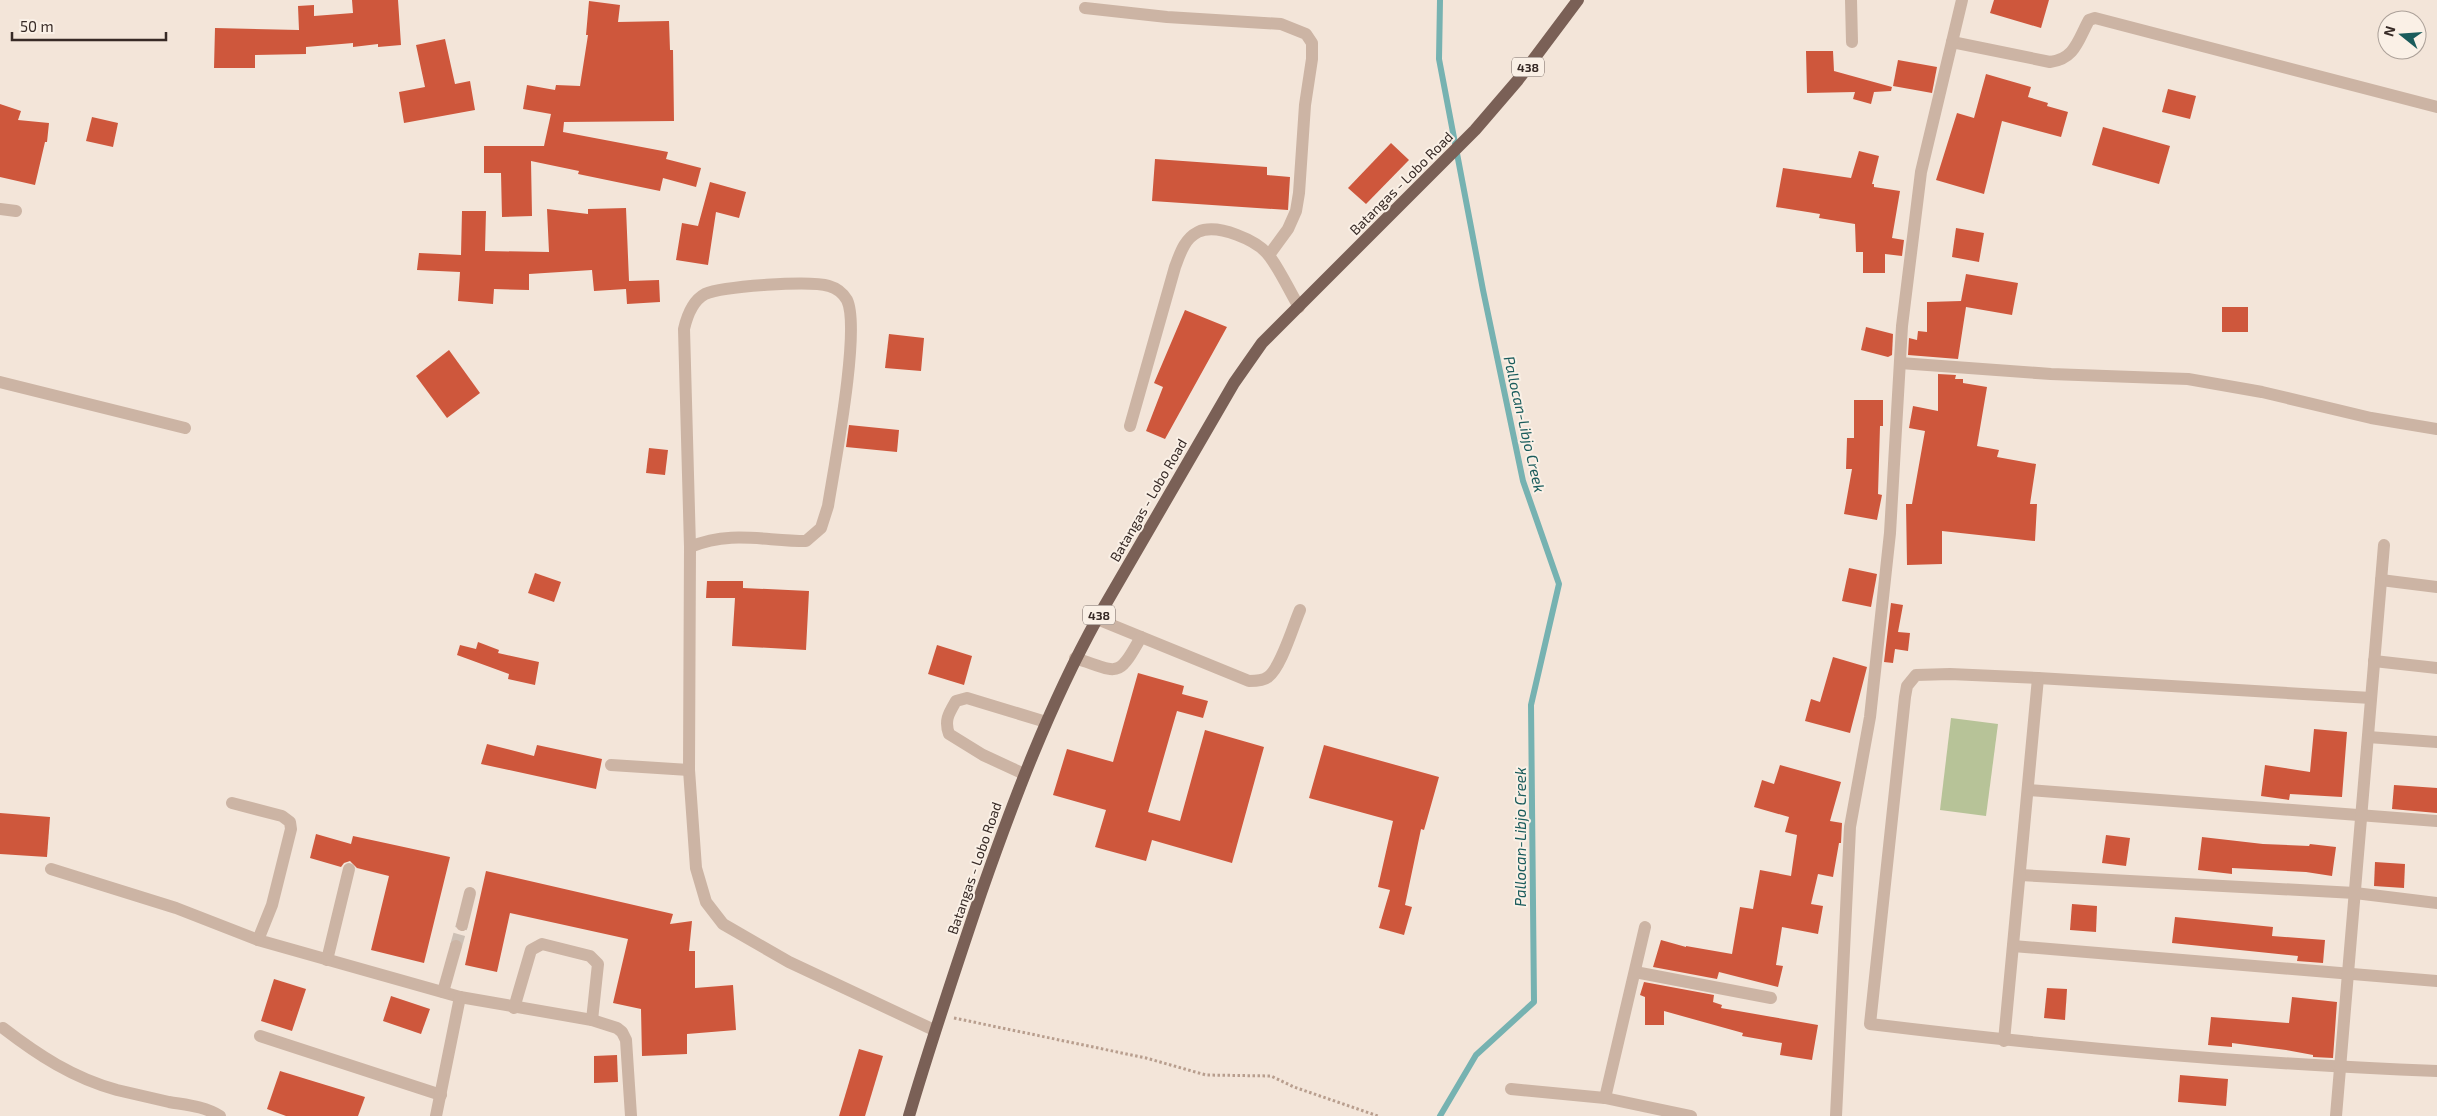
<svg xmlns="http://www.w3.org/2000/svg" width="2437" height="1116" font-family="'Exo 2',sans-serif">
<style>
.green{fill:#b7c398}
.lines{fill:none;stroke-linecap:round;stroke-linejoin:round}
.stream{stroke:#76b2b1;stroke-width:6}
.building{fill:#ce573c}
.minor-tunnel{stroke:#cdc0b5;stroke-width:12;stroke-dasharray:12 6;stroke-linecap:butt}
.path{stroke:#b89e8e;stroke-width:3;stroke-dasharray:2.5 2.5;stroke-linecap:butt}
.minor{stroke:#ccb4a4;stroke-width:12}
.major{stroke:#7a6056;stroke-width:12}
.labels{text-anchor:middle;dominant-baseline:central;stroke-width:4;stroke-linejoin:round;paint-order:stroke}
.shield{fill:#faf0e6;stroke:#726560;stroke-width:1}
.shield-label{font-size:12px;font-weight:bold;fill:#372a26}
.street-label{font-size:14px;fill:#372a26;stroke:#faf0e6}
.water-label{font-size:15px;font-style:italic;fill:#195b5b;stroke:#faf0e6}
</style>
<rect width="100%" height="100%" fill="#f3e5d9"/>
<path class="green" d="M1951 718 1998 724 1986 816 1940 810Z"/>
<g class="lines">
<path class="stream" d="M1440 0 1439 59 1483 290 1523 481 1559 584 1531 705 1534 1002 1476 1055 1440 1116"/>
</g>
<g class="building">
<path d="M352 0H398L401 45 378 47V44L353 47V43L306 47V54L255 55V68H214L215 28 299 30 298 6 314 5V16L353 13Z"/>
<path d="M1994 0H2049L2041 28 1990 13Z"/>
<path d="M589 1 620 5 618 22 669 21 670 50H673L674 121 564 122 563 132 668 152 666 159 701 168 696 187 663 178 660 191 578 174 579 171 531 161 532 216 502 217 501 173H484V146H544L551 114 523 109 527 85 555 90 556 85 580 86 588 35H586Z"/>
<path d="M445 39 455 84 470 81 475 110 404 123 399 92 425 87 416 45Z"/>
<path d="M1806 51H1833L1834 71 1892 87 1891 91 1874 92 1871 104 1853 99 1855 92 1807 93Z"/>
<path d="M1898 60 1937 67 1932 93 1893 86Z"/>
<path d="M1986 74 2031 87 2028 97 2048 103 2047 106 2068 112 2061 137 2002 121 1984 194 1936 180 1957 113 1974 118Z"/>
<path d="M2168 89 2196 96 2190 119 2162 112Z"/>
<path d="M0 104 21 111 18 120 49 123 47 142H45L35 185 0 177Z"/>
<path d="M92 117 118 123 113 147 86 141Z"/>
<path d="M2103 127 2170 146 2159 184 2092 165Z"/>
<path d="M1391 143 1409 160 1366 204 1348 188Z"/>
<path d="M1859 151 1879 156 1872 184H1874V187L1900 191 1892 238 1904 240 1902 256 1885 254V273H1863V252H1856L1855 224 1819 218 1820 214 1776 207 1783 168 1851 178Z"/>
<path d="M1155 159 1267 167V175L1290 177 1288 210 1152 201Z"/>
<path d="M710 182 746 192 739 218 716 212 708 265 676 260 682 223 698 226Z"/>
<path d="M626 208 629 281 659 280 660 302 627 304 626 289 594 291 592 270 529 274V290L494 289 493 304 458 301 460 272 417 270 419 253 461 255 462 211H486L485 251 549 252 547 209 588 214V209Z"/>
<path d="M1956 228 1984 233 1979 262 1952 257Z"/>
<path d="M1966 274 2018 283 2012 315 1966 307 1958 359 1908 355 1909 338 1917 340 1918 331 1927 332V302L1961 301Z"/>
<rect x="2222" y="307" width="26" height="25"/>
<path d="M1185 310 1227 327 1165 439 1146 431 1163 387 1154 383Z"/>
<path d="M1866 327 1893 334 1892 355 1888 357 1861 350Z"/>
<path d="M889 334 924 338 921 371 885 368Z"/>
<path d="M449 350 480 393 447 418 416 376Z"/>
<path d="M1938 374 1956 375 1955 379H1963V383L1987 387 1977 446 1999 450 1997 457 2036 464 2030 504H2037L2035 541 1942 531V564L1907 565 1906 504H1912L1925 431 1909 428 1913 406 1938 411Z"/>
<path d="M1854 400H1883V426H1880L1878 494 1882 495 1877 520 1844 514 1852 469H1846L1847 438H1854Z"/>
<path d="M849 425 899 430 897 452 846 447Z"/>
<path d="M649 448 668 450 665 475 646 473Z"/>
<path d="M1849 568 1877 574 1871 607 1842 601Z"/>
<path d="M535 573 561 582 554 602 528 593Z"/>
<path d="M707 581H743V588L809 591 806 650 732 646 735 598H706Z"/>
<path d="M1891 603 1903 605 1898 632 1910 633 1908 651 1895 649 1893 663 1884 662Z"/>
<path d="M478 642 499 650 498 653 539 662 535 685 508 679 509 674 457 655 460 645 476 649Z"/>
<path d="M937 645 972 656 964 685 928 674Z"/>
<path d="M1833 657 1867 667 1850 733 1805 721 1811 699 1820 702Z"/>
<path d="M1138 673 1184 686 1182 694 1208 701 1203 718 1177 711 1148 812 1180 821 1205 730 1264 747 1232 863 1152 840 1146 861 1095 847 1106 810 1053 795 1067 749 1113 762Z"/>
<path d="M2314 729 2347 732 2342 797 2290 794 2289 800 2261 796 2265 765 2310 772Z"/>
<path d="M487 744 534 756 537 745 602 759 596 789 481 764Z"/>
<path d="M1324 745 1439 777 1424 830 1421 829 1405 905 1412 907 1404 935 1379 928 1390 890 1378 887 1393 821 1309 798Z"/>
<path d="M1780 765 1841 782 1830 821 1842 823 1841 843H1839L1833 877 1818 874 1811 904 1823 906 1818 934 1782 927 1776 965 1783 966 1778 987 1719 972 1717 979 1653 967 1661 940 1686 947V946L1732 954 1740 907 1753 909 1760 870 1791 876 1797 835 1785 832 1789 817 1754 807 1762 780 1774 784Z"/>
<path d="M2394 785 2437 788V813L2392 809Z"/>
<path d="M0 813 50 817 47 857 0 854Z"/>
<path d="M316 834 351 844 353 836 450 857 424 963 371 950 389 876 357 868 350 861 344 863 341 867 310 858Z"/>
<path d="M2106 835 2130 838 2126 866 2102 863Z"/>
<path d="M2202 837 2263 844 2309 846 2310 844 2336 847 2332 876 2306 872 2232 868V874L2198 870Z"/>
<path d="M2375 862 2405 864 2404 888 2374 886Z"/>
<path d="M486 871 673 914 670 924 692 921 689 951H695V988L733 985 736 1030 687 1034V1054L642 1056 641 1009 613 1003 628 939 510 913 497 972 465 965Z"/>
<path d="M2072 904 2097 906 2096 932 2070 930Z"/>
<path d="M2175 917 2273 927 2272 936 2325 940 2323 963 2297 961 2298 956 2172 943Z"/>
<path d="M274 979 306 989 292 1031 261 1021Z"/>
<path d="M1644 982 1714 995 1713 1002 1722 1005 1721 1008 1818 1025 1812 1060 1780 1055 1782 1043 1742 1036 1743 1033 1664 1011V1025H1645V997L1640 995Z"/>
<path d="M2047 988 2067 989 2065 1020 2044 1018Z"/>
<path d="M391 996 430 1009 421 1034 383 1021Z"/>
<path d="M2292 997 2337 1002 2333 1058 2313 1057V1055L2286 1050 2232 1043V1047L2208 1045 2211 1017 2289 1023Z"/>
<path d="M859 1049 883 1056 865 1116H839Z"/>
<path d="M617 1055 618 1082 594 1083V1056Z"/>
<path d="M280 1071 365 1097 358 1116H286L267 1109Z"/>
<path d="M2180 1075 2228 1079 2226 1106 2178 1102Z"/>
</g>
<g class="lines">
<path class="minor-tunnel" d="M456 946 462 925"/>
<path class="path" d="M954 1018 1146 1058 1206 1075 1271 1076 1294 1087 1378 1116"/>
<g class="minor">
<path d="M1851 0 1852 42"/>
<path d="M1085 8 1167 17 1281 24 1306 34 1312 43V59L1305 105 1299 193 1296 211 1288 229 1269 255"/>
<path d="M1952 42 2050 62C2075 59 2078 40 2089 20L2095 18 2437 107"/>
<path d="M0 209 16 211"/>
<path d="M1900 363 2051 374 2188 379 2262 392 2371 418 2437 429"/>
<path d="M0 382 185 428"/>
<path d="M1130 426 1175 267C1180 254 1184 239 1198 232 1217 223 1258 240 1270 257 1281 272 1289 290 1299 307"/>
<path d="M690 547C731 530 764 541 806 541L821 528 828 506C834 468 861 329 847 300 843 293 836 288 829 286 810 280 723 286 705 294 692 301 687 316 684 329L690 547 689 770 696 868 706 902 723 924 789 962 934 1030"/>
<path d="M2381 580 2437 587"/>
<path d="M1097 619 1249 681C1255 681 1263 681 1268 677 1281 668 1293 626 1300 610"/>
<path d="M1075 658C1119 672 1117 680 1141 637"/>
<path d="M2374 661 2437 668"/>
<path d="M2371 698 2038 678 1950 674 1916 675 1907 686 1905 697 1870 1024C2058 1047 2248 1064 2437 1071"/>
<path d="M2368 737 2437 742"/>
<path d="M611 765 689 770"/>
<path d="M1024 774 983 755 949 734C944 720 949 713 956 701L967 698 1046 722"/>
<path d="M2028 790 2437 821"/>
<path d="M232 803 282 816 290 822 291 829 272 905 258 940 460 997 592 1020 617 1028 622 1032 626 1040 631 1116"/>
<path d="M51 869 176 908 258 940"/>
<path d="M2020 875 2355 893 2437 903"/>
<path d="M462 925 470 893"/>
<path d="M2013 946 2437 981"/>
<path d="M327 960 349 869"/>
<path d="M1635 972 1771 998"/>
<path d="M443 992 456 946"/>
<path d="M514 1008 531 950 542 944 590 956 598 964 592 1020"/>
<path d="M3 1028C38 1055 73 1078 117 1090 134 1094 151 1098 169 1102 186 1105 204 1106 220 1116"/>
<path d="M260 1036 441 1095"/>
<path d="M2004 1041 2038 678"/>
<path d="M1511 1089 1605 1098 1691 1116"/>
<path d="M1605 1098 1645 927"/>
<path d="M436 1116 460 997"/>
<path d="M1836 1116 1850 827 1870 717 1890 533 1902 326 1921 172 1962 0"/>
<path d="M2336 1116 2384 545"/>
</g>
<path class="major" d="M909 1116C931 1041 956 967 981 893 1014 799 1049 706 1097 619L1234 383 1262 343 1475 130 1518 80 1578 0"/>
</g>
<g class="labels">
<g class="shield">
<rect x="1512" y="57.5" width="32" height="19" rx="4"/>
<rect x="1083" y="605.5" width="32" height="19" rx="4"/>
</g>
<g class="shield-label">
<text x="1528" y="67">438</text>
<text x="1099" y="615">438</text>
</g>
<g class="street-label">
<text transform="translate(1401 183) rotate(-45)">Batangas - Lobo Road</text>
<text transform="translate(1148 500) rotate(-60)">Batangas - Lobo Road</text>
<text transform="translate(974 868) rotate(-71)">Batangas - Lobo Road</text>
</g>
<g class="water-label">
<text transform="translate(1525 424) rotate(77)">Pallocan-Libjo Creek</text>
<text transform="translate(1520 837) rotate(-90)">Pallocan-Libjo Creek</text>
</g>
</g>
<g transform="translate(2402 35) rotate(287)"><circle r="24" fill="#faf0e6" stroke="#aca199"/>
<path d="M0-4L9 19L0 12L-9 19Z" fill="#195b5b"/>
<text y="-8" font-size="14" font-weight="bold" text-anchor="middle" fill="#372a26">N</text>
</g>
<path d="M12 32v8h154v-8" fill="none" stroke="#372a26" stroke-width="2.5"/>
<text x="20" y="32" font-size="15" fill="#372a26" stroke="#faf0e6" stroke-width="4" paint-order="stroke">50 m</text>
</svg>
